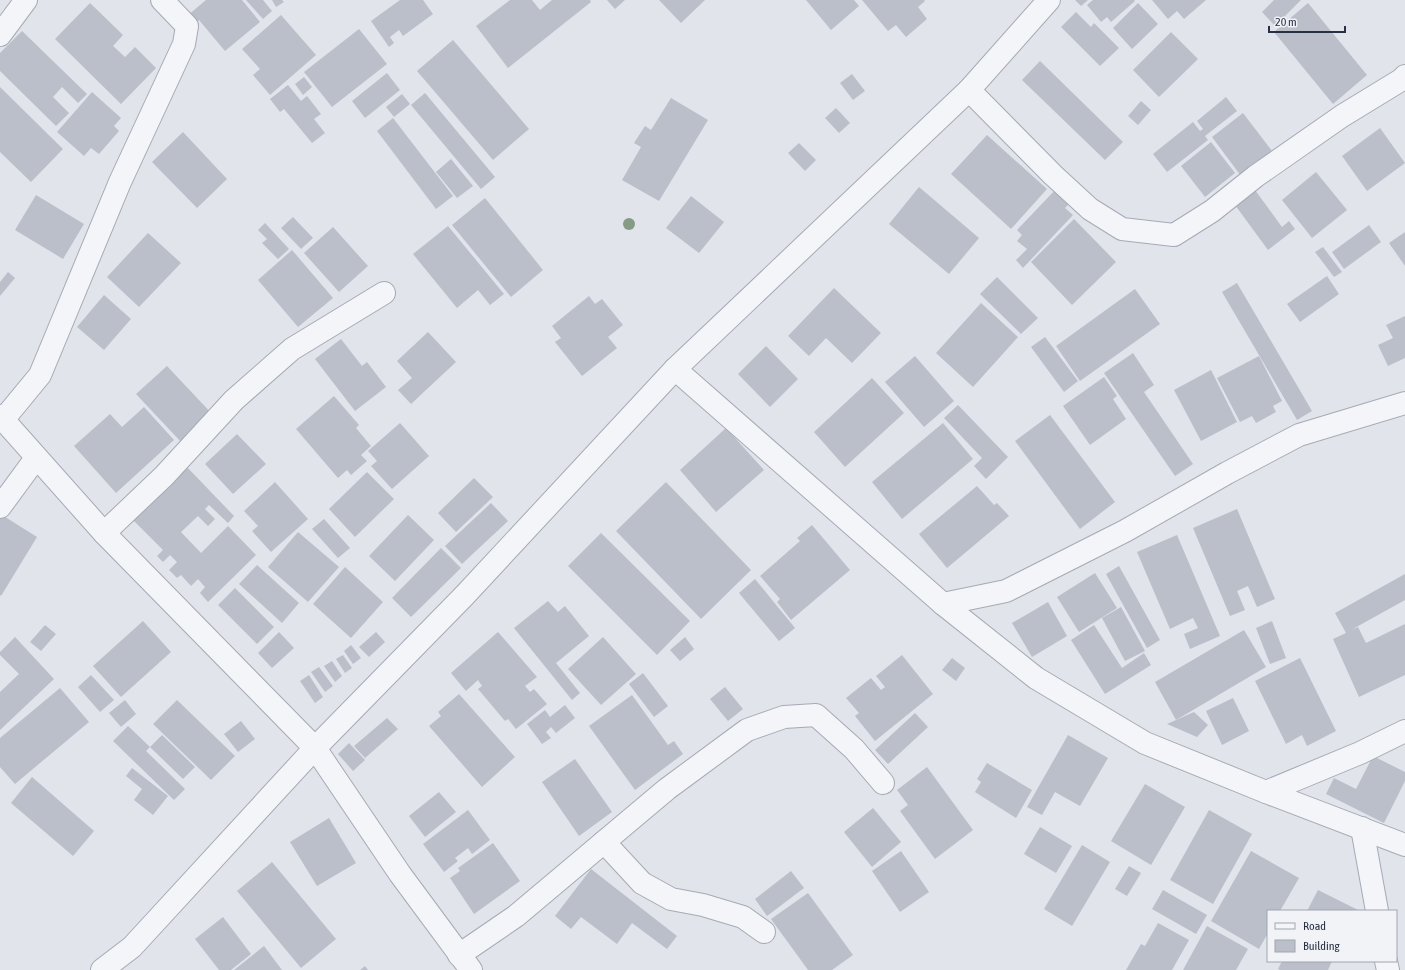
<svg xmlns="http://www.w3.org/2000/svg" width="1405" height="970" font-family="'Asap Condensed',sans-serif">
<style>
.building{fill:#bbbfca}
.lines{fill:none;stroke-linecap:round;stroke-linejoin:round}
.minor-casing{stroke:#a6aab5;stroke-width:24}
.minor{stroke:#f4f5f8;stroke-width:22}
.tree{fill:#859b86}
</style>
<rect width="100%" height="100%" fill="#e1e4ea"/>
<g class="building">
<path d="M206 0H242L260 22 225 51 199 20 194 25 187 16Z"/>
<path d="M246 0H263L272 11 263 19Z"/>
<path d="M272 0H282L284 2 276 7Z"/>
<path d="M400 0H423L433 14 403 36 399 30 390 37 394 43 389 47 371 21Z"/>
<path d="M510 0H532L540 10 552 0H590L591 2 508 68 476 26Z"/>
<path d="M607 0H625L615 9Z"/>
<path d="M659 0H705L681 23Z"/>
<path d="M806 0H854L859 6 831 30Z"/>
<path d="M862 0H924L925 1 918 7 927 19 906 37 896 25 888 31Z"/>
<path d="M1075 0H1088L1081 6Z"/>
<path d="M1093 0H1134L1135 1 1111 22 1107 17 1101 22 1087 5Z"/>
<path d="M1152 0H1206L1184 19 1177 11 1168 19Z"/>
<path d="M1274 0H1301L1275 26 1262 12Z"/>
<path d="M90 3 123 35 113 46 125 57 135 47 156 68 121 104 55 39Z"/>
<path d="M1138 3 1158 24 1132 49 1113 28Z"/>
<path d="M1308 3 1367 75 1333 104 1274 32Z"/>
<path d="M1076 12 1091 27 1094 23 1119 48 1100 66 1061 27Z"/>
<path d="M281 15 316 55 270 95 253 75 260 69 242 49Z"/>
<path d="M359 29 387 64 332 107 304 72Z"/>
<path d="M22 31 87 94 78 103 62 87 53 97 69 113 56 126 0 71V53Z"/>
<path d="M1171 32 1198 59 1159 97 1133 70Z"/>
<path d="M453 40 529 129 493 160 417 71Z"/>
<path d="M1040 61 1123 142 1105 160 1022 80Z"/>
<path d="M387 73 400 90 365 118 352 101Z"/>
<path d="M852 74 865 91 853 100 840 83Z"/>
<path d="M304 77 312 87 303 95 295 84Z"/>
<path d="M288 85 301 101 307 96 321 114 314 119 325 133 312 143 284 109 280 112 270 99Z"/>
<path d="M0 87 63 149 31 182 0 152Z"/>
<path d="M92 92 121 118 114 126 119 131 99 154 91 148 84 156 57 132Z"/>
<path d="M425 93 495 177 481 189 411 105Z"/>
<path d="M402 94 410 104 394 117 386 107Z"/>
<path d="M1226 97 1237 111 1205 136 1208 140 1167 172 1153 154 1193 122 1200 131 1203 129 1197 121Z"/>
<path d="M671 98 708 120 659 201 622 180 641 147 634 143 645 126 651 130Z"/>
<path d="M1141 101 1151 110 1138 125 1128 116Z"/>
<path d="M836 108 850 123 839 133 825 118Z"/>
<path d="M1243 113 1272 151 1241 176 1212 137Z"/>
<path d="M393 118 453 196 436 209 377 131Z"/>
<path d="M1380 128 1405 163 1367 191 1342 156Z"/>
<path d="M183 132 227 179 197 208 152 162Z"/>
<path d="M987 135 1047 189 1011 229 951 174Z"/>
<path d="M1211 142 1235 173 1205 197 1181 166Z"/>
<path d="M799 143 816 160 805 171 788 153Z"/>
<path d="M451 159 473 186 457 198 436 172Z"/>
<path d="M1316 172 1347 210 1312 238 1282 200Z"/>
<path d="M919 187 979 238 949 274 889 224Z"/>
<path d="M1058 187 1073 200 1065 208 1073 215 1023 268 1016 260 1027 249 1017 241 1022 235 1017 230Z"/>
<path d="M1255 190 1282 227 1289 221 1295 229 1268 250 1235 205Z"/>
<path d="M36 195 84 224 63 259 15 230Z"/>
<path d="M691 196 724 222 699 253 666 228Z"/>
<path d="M485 198 543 270 511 297 452 225Z"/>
<path d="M293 217 313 238 301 249 281 228Z"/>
<path d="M1074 219 1116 262 1072 305 1031 262Z"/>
<path d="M265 223 289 249 278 259 262 243 267 239 258 230Z"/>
<path d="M1369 225 1381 242 1344 269 1332 252Z"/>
<path d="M448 226 504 294 490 305 478 290 457 308 413 254Z"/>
<path d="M333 227 368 266 339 292 304 253Z"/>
<path d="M1405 232V266L1389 243Z"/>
<path d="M148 233 181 263 139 307 107 277Z"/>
<path d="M1323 247 1342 272 1334 277 1315 252Z"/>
<path d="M292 250 333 298 298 327 258 280Z"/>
<path d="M8 272 15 278 0 296V282Z"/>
<path d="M1327 276 1339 294 1300 322 1287 304Z"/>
<path d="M997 277 1038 318 1021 334 980 294Z"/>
<path d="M1237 283 1312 411 1297 420 1222 292Z"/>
<path d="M834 288 881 333 852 363 826 338 809 356 788 336Z"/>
<path d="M1135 289 1160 324 1080 381 1056 346Z"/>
<path d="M104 295 131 319 104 350 77 327Z"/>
<path d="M589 296 595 304 602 299 623 325 608 337 617 348 582 376 555 342 561 338 552 326Z"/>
<path d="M981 303 1018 337 973 387 936 353Z"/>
<path d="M1405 316V358L1388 366 1378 345 1393 338 1386 325Z"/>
<path d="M428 332 456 362 411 404 398 390 412 378 397 361Z"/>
<path d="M1045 337 1078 381 1064 392 1031 347Z"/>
<path d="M341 339 362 366 367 362 386 387 355 411 315 359Z"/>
<path d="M766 346 798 379 770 407 738 374Z"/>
<path d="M1133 353 1154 385 1144 392 1193 464 1175 476 1104 373Z"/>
<path d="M915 356 954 401 924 427 885 382Z"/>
<path d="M1259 356 1282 401 1273 406 1276 412 1256 423 1252 416 1240 422 1217 378Z"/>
<path d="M167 366 213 415 182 443 136 394Z"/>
<path d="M1211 370 1237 422 1201 441 1174 390Z"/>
<path d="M1104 377 1117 396 1113 399 1126 419 1090 445 1063 406Z"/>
<path d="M872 378 904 413 845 467 814 432Z"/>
<path d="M334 396 359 425 356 428 371 446 361 455 367 461 351 475 347 470 338 478 296 429Z"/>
<path d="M958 405 1008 457 986 479 974 466 982 458 944 418Z"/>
<path d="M144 407 174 440 116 493 74 446 110 414 122 427Z"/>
<path d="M1050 415 1115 502 1080 529 1015 441Z"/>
<path d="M400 423 429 456 392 489 371 466 377 461 368 451Z"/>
<path d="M943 423 973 459 902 519 872 482Z"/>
<path d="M726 428 764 470 716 512 680 470Z"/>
<path d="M237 434 266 464 233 494 205 464Z"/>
<path d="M185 465 234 516 228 523 209 505 205 509 215 519 208 526 198 516 181 532 201 553 228 526 256 555 208 602 200 593 205 587 198 579 191 586 181 575 177 578 169 570 177 562 170 555 163 562 157 556 163 550 131 518Z"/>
<path d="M367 472 394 499 355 537 329 509Z"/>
<path d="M474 478 493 497 456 532 438 513Z"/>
<path d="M275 482 308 519 271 552 252 531 258 526 244 511Z"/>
<path d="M666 482 751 570 701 619 616 531Z"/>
<path d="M977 486 994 505 997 503 1009 516 947 568 919 534Z"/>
<path d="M491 503 508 521 462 564 445 546Z"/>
<path d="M1237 509 1275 599 1257 607 1248 586 1237 591 1245 610 1230 616 1193 528Z"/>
<path d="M2 515 37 537 1 596 0 595V518Z"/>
<path d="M408 515 434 540 395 581 369 556Z"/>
<path d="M324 519 350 548 338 558 312 529Z"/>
<path d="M812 525 850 570 791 620 777 602 780 599 760 576 800 541 797 538Z"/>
<path d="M298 532 339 567 308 602 268 567Z"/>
<path d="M601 533 690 621 657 655 568 566Z"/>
<path d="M1177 535 1220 636 1190 649 1184 634 1198 628 1193 618 1170 629 1137 552Z"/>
<path d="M441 548 461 568 411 617 392 598Z"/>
<path d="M257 565 299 603 282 623 239 584Z"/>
<path d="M1119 566 1160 640 1147 648 1106 574Z"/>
<path d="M345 567 383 602 351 638 313 604Z"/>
<path d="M1095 573 1117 608 1079 632 1057 597Z"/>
<path d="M1405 574V600L1351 630 1358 627 1366 643 1405 624V675L1359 697 1333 639 1346 633 1335 613Z"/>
<path d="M755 579 795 628 779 641 739 593Z"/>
<path d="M235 588 274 627 257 644 218 605Z"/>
<path d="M548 601 558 612 565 606 589 636 556 663 580 693 572 700 514 628Z"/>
<path d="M1048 602 1067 636 1032 657 1012 623Z"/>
<path d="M1121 607 1145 651 1125 661 1102 618Z"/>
<path d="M143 621 171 652 121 697 93 666Z"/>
<path d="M1272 621 1286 658 1270 664 1256 628Z"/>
<path d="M45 625 56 634 41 651 30 642Z"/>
<path d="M1094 625 1122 668 1144 653 1151 665 1105 694 1071 640Z"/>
<path d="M1244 630 1266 667 1176 720 1155 682Z"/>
<path d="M279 632 294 648 272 668 258 653Z"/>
<path d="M376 632 385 642 369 657 359 647Z"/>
<path d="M498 632 537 677 525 686 530 692 534 689 547 704 516 729 508 719 505 721 478 689 482 686 478 680 466 691 451 673Z"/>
<path d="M15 637 54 679 0 730V692L19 674 0 655V652Z"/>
<path d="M603 637 636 674 601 705 568 669Z"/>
<path d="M685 637 694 649 680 661 670 650Z"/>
<path d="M351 645 361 658 353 664 344 651Z"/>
<path d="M343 655 352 668 345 673 336 659Z"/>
<path d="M902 655 933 694 875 741 855 716 859 713 846 698 871 678 881 690 885 687 876 676Z"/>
<path d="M952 658 965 668 956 681 942 670Z"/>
<path d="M1300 658 1336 731 1307 746 1302 735 1286 744 1255 681Z"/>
<path d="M332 661 342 676 335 682 324 666Z"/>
<path d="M319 667 333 686 325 692 311 672Z"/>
<path d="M643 673 668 706 654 717 629 684Z"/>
<path d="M91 675 114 700 100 712 78 687Z"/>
<path d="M309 675 323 697 315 703 300 681Z"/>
<path d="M725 687 743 709 728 721 710 699Z"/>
<path d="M60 688 89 722 15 784 0 767V738Z"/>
<path d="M459 694 515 757 482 787 429 726 441 716 438 712Z"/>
<path d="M632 695 668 745 674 741 683 754 635 790 589 726Z"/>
<path d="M1233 698 1249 731 1222 745 1206 711Z"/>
<path d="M125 700 136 714 121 727 109 713Z"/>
<path d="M177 700 235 756 211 780 153 724Z"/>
<path d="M565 705 575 718 556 733 551 727 546 732 551 738 542 744 527 724 545 710 550 717Z"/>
<path d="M1194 712 1208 725 1197 737 1167 724Z"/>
<path d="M915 713 928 727 888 764 875 750Z"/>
<path d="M387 718 398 729 365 758 354 746Z"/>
<path d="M241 721 255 739 238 752 224 734Z"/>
<path d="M128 726 150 747 146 751 185 789 174 800 113 741Z"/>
<path d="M162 735 195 767 183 779 150 747Z"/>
<path d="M1068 735 1108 758 1080 806 1055 792 1042 815 1027 807Z"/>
<path d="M349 743 365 760 353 771 338 754Z"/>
<path d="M1373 756 1405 772V781L1384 823 1326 794 1334 778 1356 789Z"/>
<path d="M575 759 612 812 579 836 542 782Z"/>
<path d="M987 763 1032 790 1016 818 975 792 981 782 977 779Z"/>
<path d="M927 767 973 830 935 859 900 811 908 805 897 790Z"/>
<path d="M132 768 168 796 153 815 134 800 142 789 126 776Z"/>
<path d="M32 777 94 831 73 856 11 803Z"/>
<path d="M1145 784 1185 807 1151 865 1111 841Z"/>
<path d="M439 792 456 812 425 837 409 816Z"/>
<path d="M873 808 901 842 872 867 844 832Z"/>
<path d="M468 810 490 840 472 854 468 848 455 858 458 861 444 872 423 844Z"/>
<path d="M1209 810 1252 834 1213 904 1170 880Z"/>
<path d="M329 818 356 863 317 886 290 842Z"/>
<path d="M1040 827 1072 846 1056 873 1024 854Z"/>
<path d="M493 843 520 881 474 914 450 878 460 871 458 868Z"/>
<path d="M1082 845 1110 862 1072 926 1044 909Z"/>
<path d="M901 851 929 892 900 912 872 871Z"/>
<path d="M1251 851 1299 878 1280 911H1268V933L1259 949 1211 921Z"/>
<path d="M272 862 336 939 301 968 237 891Z"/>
<path d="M1129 866 1141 873 1127 896 1115 889Z"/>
<path d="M591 869 677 936 667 949 632 923 617 944 581 917 571 929 555 916Z"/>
<path d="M791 871 804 888 767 916 755 899Z"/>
<path d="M1163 890 1207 915 1196 934 1152 909Z"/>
<path d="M1318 890 1358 910 1357 911H1307Z"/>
<path d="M808 893 853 955 832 970H808L771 919Z"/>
<path d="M223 917 251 954 231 970H219L195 939Z"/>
<path d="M1158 923 1189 940 1172 970H1126L1141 944 1145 946Z"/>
<path d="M1207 926 1248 949 1236 970H1183Z"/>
<path d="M264 946 282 970H234Z"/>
<path d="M1282 961H1332L1328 970H1280L1278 969Z"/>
<path d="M365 966 368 970H360Z"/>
</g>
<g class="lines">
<defs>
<g id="minor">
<path d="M0 35 26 0"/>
<path d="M969 90 1053 175 1090 209 1122 229 1174 235 1212 211 1256 176 1342 116 1401 80 1405 76"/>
<path d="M675 369 943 604 1036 678 1145 743 1266 792 1405 845"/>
<path d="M0 416 104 533 315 748 400 874 471 970"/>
<path d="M3 420 40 375 120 182 184 44 187 26 162 0"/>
<path d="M0 507 36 458"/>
<path d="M104 533 164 476 234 400 292 349 384 293"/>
<path d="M943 604 1006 591 1125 531 1227 473 1299 435 1405 403"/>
<path d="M1266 792 1360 753 1405 731"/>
<path d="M1362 828 1377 911"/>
<path d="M604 842 642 883 671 899 703 905 743 917 764 932"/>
<path d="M459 955 516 916 667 789 747 730 784 717 816 715 854 749 883 783"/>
<path d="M1386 961 1388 970"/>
<path d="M102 970 132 947 315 748 464 596 675 369 969 90 1049 0"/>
</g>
</defs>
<use href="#minor" class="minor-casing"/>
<use href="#minor" class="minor"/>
</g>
<circle class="tree" cx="629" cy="224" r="6"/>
<rect x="1267" y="910" width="130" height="52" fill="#f1f3f7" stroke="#a1a5af"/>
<rect x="1275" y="923" width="20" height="6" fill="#f4f5f8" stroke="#a1a5af"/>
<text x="1303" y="930" font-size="12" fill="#283043">Road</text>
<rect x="1275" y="940" width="20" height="12" fill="#bbbfca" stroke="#a1a5af"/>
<text x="1303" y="950" font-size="12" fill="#283043">Building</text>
<path d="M1269 26v6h76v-6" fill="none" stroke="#283043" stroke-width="2"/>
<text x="1275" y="26" font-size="12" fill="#283043" stroke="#f1f3f7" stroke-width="3" paint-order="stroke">20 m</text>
</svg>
